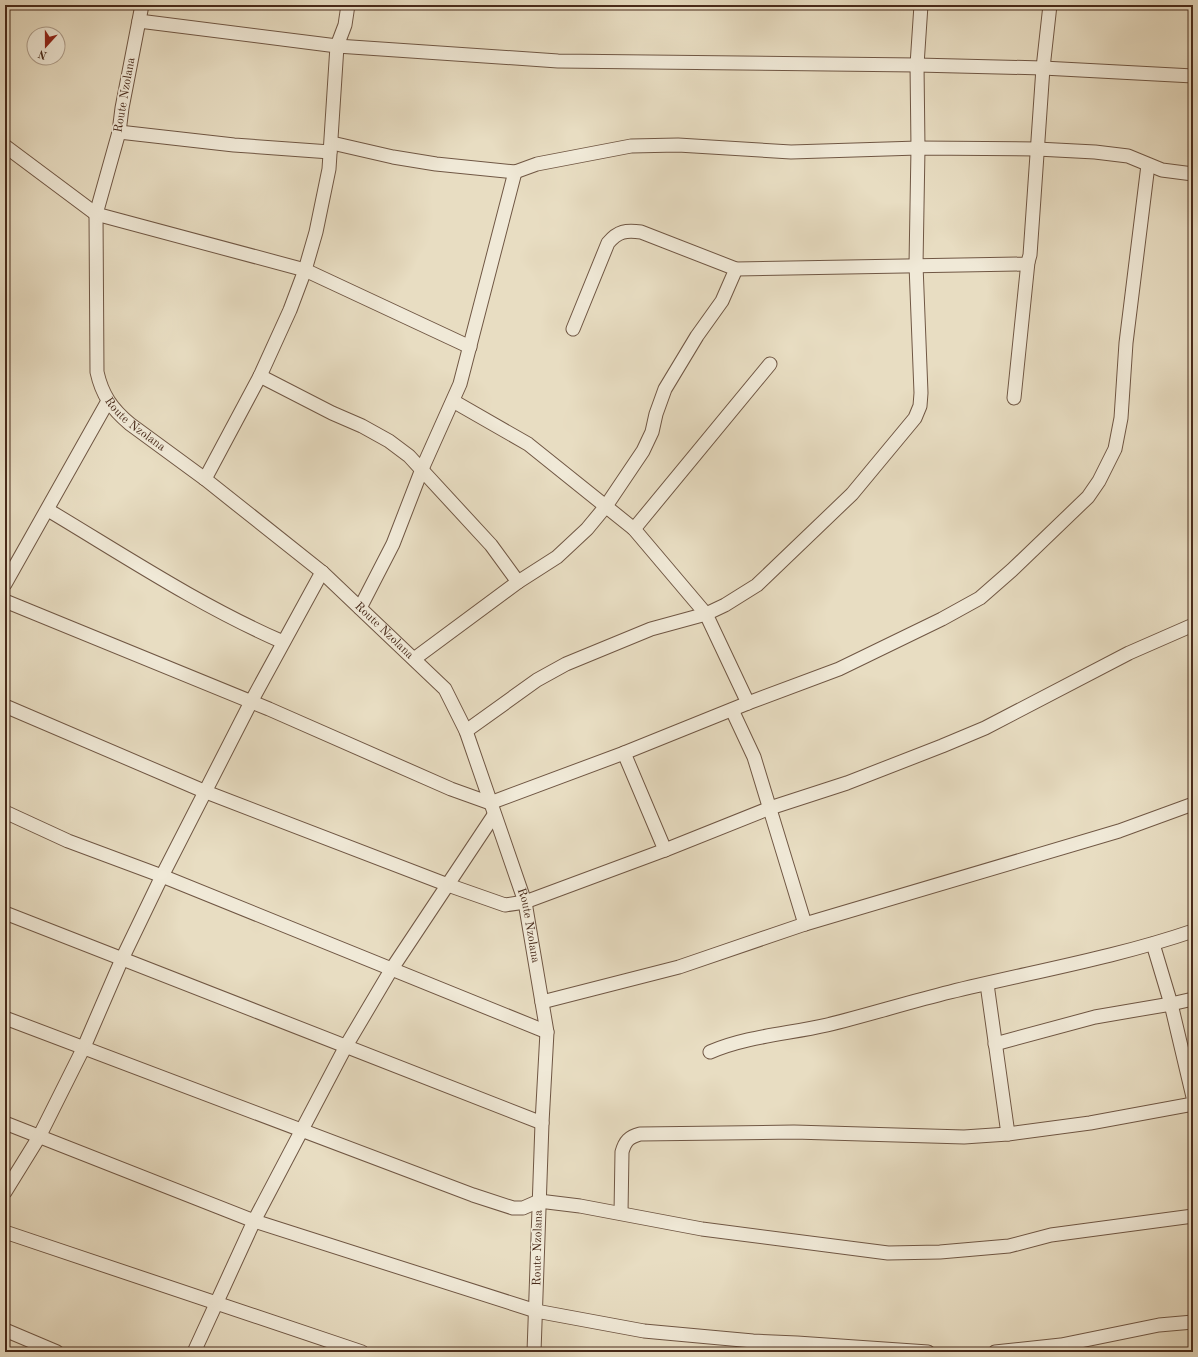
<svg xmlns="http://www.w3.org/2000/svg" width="1198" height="1357" font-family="'Old Standard TT',serif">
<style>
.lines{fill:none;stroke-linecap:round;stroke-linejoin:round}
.minor-casing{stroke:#705744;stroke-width:15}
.minor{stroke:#f0e9d7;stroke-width:13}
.labels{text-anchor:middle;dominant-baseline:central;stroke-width:3.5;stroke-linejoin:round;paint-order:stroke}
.street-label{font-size:12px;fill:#482a1a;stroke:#f0e9d7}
</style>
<rect width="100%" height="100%" fill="#e8ddc2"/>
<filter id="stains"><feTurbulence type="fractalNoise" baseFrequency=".005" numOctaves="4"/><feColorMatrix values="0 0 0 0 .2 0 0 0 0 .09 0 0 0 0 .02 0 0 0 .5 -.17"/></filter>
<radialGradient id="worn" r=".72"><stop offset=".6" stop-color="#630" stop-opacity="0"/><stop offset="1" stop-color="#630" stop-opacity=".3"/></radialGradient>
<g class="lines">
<defs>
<g id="minor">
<path id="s1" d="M142 5 122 108 119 132 96 214 97 372C102 395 112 409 130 424L205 479 322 572 445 689 466 731 525 902 547 1032 542 1123 534 1352"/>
<path d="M139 21 337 46 558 61 917 65 1043 68 1193 76"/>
<path d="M119 132 234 145 330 152"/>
<path d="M332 143 393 157 436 164 515 172 537 164 631 146 678 145 791 152 918 148 1037 149 1095 152 1128 156 1162 170 1193 174"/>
<path d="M5 146 96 214 305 270 470 347"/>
<path d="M573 329 608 243C618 231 626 230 641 232L736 269 1024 264 1028 262 1030 255 1043 68 1050 5"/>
<path d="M260 376 332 413 362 426 389 441 409 456 491 545 518 582"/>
<path d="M1014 398 1028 262"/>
<path d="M453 401 528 444 634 529 706 614 748 703"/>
<path d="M205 479 260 376 290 310 305 270 316 232 329 169 337 46 345 25 348 5"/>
<path d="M48 510C125 556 200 606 283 642"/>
<path d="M634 529 770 364"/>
<path d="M5 584 108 401"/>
<path d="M5 601 269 709 451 789 490 803 624 753 748 703 839 669 942 619 980 598 1012 570 1088 497 1099 481 1115 449 1121 418 1126 343 1148 165"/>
<path d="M360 608 393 544 422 469 460 384 515 172"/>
<path d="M414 659 518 582 557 557 587 529 606 506 643 451 652 432 656 414 665 389 697 336 722 301 736 269"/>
<path d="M5 706 206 792 448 885 505 905 525 902 665 850 770 808 847 783 942 746 985 728 1129 653 1193 625"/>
<path d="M732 710 754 757 805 924"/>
<path d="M466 731 537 680 566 664 651 629 706 614 725 605 757 585 852 494 915 418 920 406 921 393 916 265 918 148 917 65 921 5"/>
<path d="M624 753 665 850"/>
<path d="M5 812 68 841 162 876 547 1032"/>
<path d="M5 913 542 1123"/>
<path d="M1153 944 1171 1004 1193 1097"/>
<path d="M987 984 1008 1134"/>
<path d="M542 1002 679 967 805 924 1119 831 1193 804"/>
<path d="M5 1018 473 1195 513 1208H523L539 1201 580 1206 702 1229 888 1253 940 1252 1009 1246 1051 1235 1193 1216"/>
<path d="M995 1044 1095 1017 1171 1004 1193 999"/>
<path d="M710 1052C747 1036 788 1034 827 1025 868 1015 909 1002 950 992 1031 972 1114 958 1193 931"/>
<path d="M5 1123 254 1221 536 1311 644 1331 753 1341 797 1343 928 1352"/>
<path d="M5 1192 39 1137 84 1047 122 959 162 876 251 702 322 572"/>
<path d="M621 1213 622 1152C625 1141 629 1137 640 1134L794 1132 964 1137 1008 1134 1090 1123 1193 1104"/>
<path d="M5 1232 362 1352"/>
<path d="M5 1330 57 1352"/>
<path d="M194 1352 254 1221 346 1046 391 970 494 815"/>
<path d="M995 1352 1061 1345 1159 1325 1193 1322"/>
</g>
</defs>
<use href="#minor" class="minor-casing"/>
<use href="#minor" class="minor"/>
</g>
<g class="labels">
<g class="street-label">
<text transform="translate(125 95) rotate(-80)">Route Nzolana</text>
<text stroke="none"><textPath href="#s1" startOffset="439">Route Nzolana</textPath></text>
<text stroke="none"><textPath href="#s1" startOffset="763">Route Nzolana</textPath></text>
<text stroke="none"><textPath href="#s1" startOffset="1099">Route Nzolana</textPath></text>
<text transform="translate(538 1248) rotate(-89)">Route Nzolana</text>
</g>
</g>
<rect width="1198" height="1357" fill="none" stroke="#e8ddc2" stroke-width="20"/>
<rect x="6" y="6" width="1186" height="1345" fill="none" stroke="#482a1a" stroke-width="2"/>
<rect x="10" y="10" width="1178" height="1337" fill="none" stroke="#482a1a"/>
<g transform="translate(46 46) rotate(201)"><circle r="19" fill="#f0e9d7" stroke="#ad9d8b"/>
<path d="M0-3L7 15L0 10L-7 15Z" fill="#8f2418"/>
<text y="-6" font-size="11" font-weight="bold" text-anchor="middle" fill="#482a1a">N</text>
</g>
<rect width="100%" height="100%" filter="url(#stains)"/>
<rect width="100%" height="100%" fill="url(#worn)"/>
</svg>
